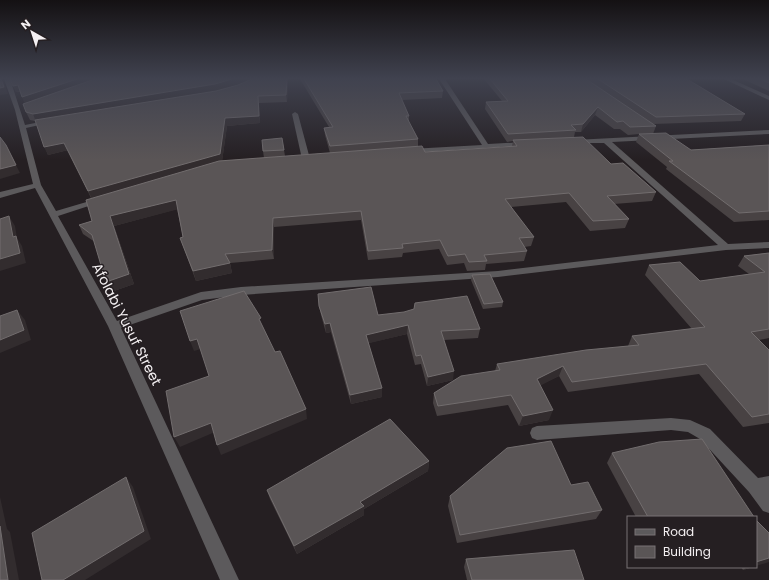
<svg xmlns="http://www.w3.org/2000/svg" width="769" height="580" font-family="Poppins,sans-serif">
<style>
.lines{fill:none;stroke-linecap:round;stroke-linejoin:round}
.minor{fill:#5c5a5c;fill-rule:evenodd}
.wall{fill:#484243;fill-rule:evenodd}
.shaded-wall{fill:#322c2e}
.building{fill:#5a5556;stroke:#726d6e}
.labels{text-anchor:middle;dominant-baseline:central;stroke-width:3;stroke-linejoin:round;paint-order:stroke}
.street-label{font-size:14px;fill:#f4f0f2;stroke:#251f22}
</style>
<rect width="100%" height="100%" fill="#251f22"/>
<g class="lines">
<g class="minor">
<path d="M4 79H10L25 125 50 120 53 122 26 128 41 185 56 211 100 198 104 201 58 216 117 321 201 292 241 287 498 271 718 245 604 143H572V141L574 140 769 130V134L612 142 728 244 769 242V248L726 250 498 277 241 295 202 300 121 328 239 580H220L108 326 35 188 0 198V192L33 184 15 110Z"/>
<path d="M439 79H445L488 144 527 142 529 143V145L407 153 406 151 410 149 482 145Z"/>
<path d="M724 79H731L769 96V100Z"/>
<path d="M295 112 298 114 310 159 309 161 302 159 292 114Z"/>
<path d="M671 418 690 420 710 429 758 478 769 476V513L763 511 749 492 700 439 688 432 671 430 537 440 532 438 530 433 532 428 537 426Z"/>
</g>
</g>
<g class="wall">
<path d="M11 79H288L287 102 259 103 260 123 227 126 222 161 264 158 263 151 282 138 285 156 330 153 325 135 324 128 329 127 300 79H436L443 91 442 98 402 100 409 116V122L418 139V147L425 152 512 146 513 141 507 142 485 109 486 102 502 101 484 79H687L745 114 741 121 653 124 656 126 653 134 691 150 769 145V220L734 222 666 169 667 167 636 142 639 134 628 135 620 129H614L595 115 581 132H575L574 137 611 164 656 192 652 201 614 204 629 219 625 228 590 231 566 202 511 207 534 237 531 246 524 247 527 251 524 261 486 264 485 270 467 271 464 263 447 265 439 249 403 253 402 257 368 260 361 220 274 227V259L230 263 232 273 196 281 180 238 183 237 177 209 114 226 134 284 111 292 95 242 83 234 79 225 92 221 91 198 68 150 48 155 35 121 30 120 26 112 25 103 20 92H16ZM248 81 238 85 216 91H217Z"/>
<path d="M743 79H769V91Z"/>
<path d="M769 253V338L759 340 769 350V423L743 427 699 374 568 392 559 376 540 385 549 420 519 426 508 405 437 416 433 403 434 393 495 371 497 364 628 346 632 336 692 329 645 275 649 265 700 281 749 274 738 266 744 256Z"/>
<path d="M472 275 503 302 502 307 483 309 471 280Z"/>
<path d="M319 306 378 315 480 329 478 338 444 340 453 380 427 386 421 364 415 365 407 334 368 343 382 388V397L351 404 331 332 326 333 321 315Z"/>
<path d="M612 453 754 517H636L607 463Z"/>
<path d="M429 461 428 471 364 509V515L297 554 270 499 267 490Z"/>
<path d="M571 485 602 510 596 519 457 543 448 506 450 496Z"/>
<path d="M466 559 584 580H467L464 567Z"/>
<path d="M741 567H753L743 570Z"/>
</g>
<g class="shaded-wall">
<path d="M1 79H3V80L8 94 0 95V88Z"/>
<path d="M77 79H99L25 104 22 97Z"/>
<path d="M232 79H255L217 91 36 122 33 114Z"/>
<path d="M287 79H288L287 102 286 95Z"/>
<path d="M18 85 21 91 16 92 13 86Z"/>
<path d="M258 96 260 123 227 126 222 162 92 199 88 191Z"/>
<path d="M598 107 595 115 581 132 583 124Z"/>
<path d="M64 143 68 150 48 155 44 147Z"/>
<path d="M6 145 20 173 0 179V169Z"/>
<path d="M176 200 179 209 114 226 134 284 111 292 106 282 110 216Z"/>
<path d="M9 216 15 226 17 238 22 246 26 263 0 271V259L13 237Z"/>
<path d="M273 218 274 227V259L272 250Z"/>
<path d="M230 263 232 273 196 281 193 271Z"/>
<path d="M17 310 25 320 31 340 0 353V340Z"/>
<path d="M330 323 331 332 326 333 325 324Z"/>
<path d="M408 325 407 334 366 344V335Z"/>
<path d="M197 339 201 349 194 351 190 341Z"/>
<path d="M563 366 559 376 534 389 537 379Z"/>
<path d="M454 371 453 380 427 386 428 377Z"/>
<path d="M382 388V397L351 404 350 395Z"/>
<path d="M306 409 307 419 221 455 217 445Z"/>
<path d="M553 410 549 420 519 426 523 416Z"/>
<path d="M211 423 215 432 180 447 174 437Z"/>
<path d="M429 461 428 471 364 509V515L297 554 294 546 360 502Z"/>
<path d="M126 477 133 487 151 539 85 580H63Z"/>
<path d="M0 497 7 529 10 532 19 580H8L0 527Z"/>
<path d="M769 558V562L756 566V562Z"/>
<path d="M747 567H753L743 570Z"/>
</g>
<g class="building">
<path d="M0 79H1L4 87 0 88Z"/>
<path d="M10 79H77L22 97 18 85 13 86Z"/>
<path d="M95 79H232L215 84 33 114 26 112 23 104Z"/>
<path d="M252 79H287L286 95 258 96 259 116 225 118 220 154 88 191 64 143 44 147 35 120 216 91 238 85Z"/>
<path d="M304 79H436L443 91 399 93 409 116H406L418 139 330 146 324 128 333 127Z"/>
<path d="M490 79H586L656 126 630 127 623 121 617 122 598 107 583 124 571 125 576 130 508 134 486 102 508 101Z"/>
<path d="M598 79H687L745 114 656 117Z"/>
<path d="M761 79H769V83Z"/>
<path d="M666 133 691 150 769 145V211L739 213 669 161H673L639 134Z"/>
<path d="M0 137 6 145 16 165 0 169Z"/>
<path d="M583 137 611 164 623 163 656 192 607 196 629 219 593 221 569 193 505 199 534 237 519 238 527 251 484 255 487 261 469 262 465 254 448 256 440 240 402 244 403 248 368 251 361 211 273 218 272 250 225 254 230 263 193 271 180 238 183 237 176 200 110 216 129 274 106 282 92 235 79 225 92 221 86 200 219 161 422 146 425 152 486 148 517 146 513 140Z"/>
<path d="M282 138 284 150 263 151 262 140Z"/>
<path d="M9 216 13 237 16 236 20 253 0 259V219Z"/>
<path d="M769 253V329L751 332 769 350V414L752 417 706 364 572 382 563 366 537 379 553 410 523 416 511 395 438 406 434 393 461 376 500 370 497 364 586 350 639 345 632 336 705 327 649 265 680 262 700 281 765 272 744 256Z"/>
<path d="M490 274 503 302 484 304 472 275Z"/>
<path d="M371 287 378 315 404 312 414 309 415 303 467 296 480 329 441 331 454 371 428 377 421 355 416 356 408 325 366 335 382 388 350 395 330 323 325 324 319 306 318 294Z"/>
<path d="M244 291 261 318 259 319 275 352 280 351 306 409 217 445 211 423 174 437 166 391 209 376 197 339 190 341 180 311Z"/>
<path d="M17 310 24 330 0 340V316Z"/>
<path d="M390 419 429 461 360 502 364 506 294 546 267 490Z"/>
<path d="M702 439 754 517H648L612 453 659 442Z"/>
<path d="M551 441 571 485 588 482 602 510 460 535 450 496 507 448Z"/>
<path d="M126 477 144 531 63 580H42L32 533Z"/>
<path d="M756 520 769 533V558L756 562Z"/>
<path d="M0 526 8 580H0Z"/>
<path d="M574 550 584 580H472L466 559Z"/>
</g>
<linearGradient id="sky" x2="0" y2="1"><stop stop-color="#141113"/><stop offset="0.49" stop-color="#40424f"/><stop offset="1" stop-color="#40424f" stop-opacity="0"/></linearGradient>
<rect width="769" height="160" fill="url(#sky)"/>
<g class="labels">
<g class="street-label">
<text transform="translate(127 324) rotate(63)">Afolabi Yusuf Street</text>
</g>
</g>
<rect x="627" y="516" width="130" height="52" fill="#251f22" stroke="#787375"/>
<rect x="635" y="529" width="20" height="6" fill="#5c5a5c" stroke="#787375"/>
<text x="663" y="536" font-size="12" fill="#f4f0f2">Road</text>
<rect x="635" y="546" width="20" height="12" fill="#5a5556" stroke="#787375"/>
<text x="663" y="556" font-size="12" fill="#f4f0f2">Building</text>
<g transform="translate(32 32) rotate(321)" stroke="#251f22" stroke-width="3" paint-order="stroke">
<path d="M0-3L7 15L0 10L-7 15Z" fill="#f4f0f2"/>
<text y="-6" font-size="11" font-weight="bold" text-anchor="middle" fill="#f4f0f2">N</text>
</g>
</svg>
